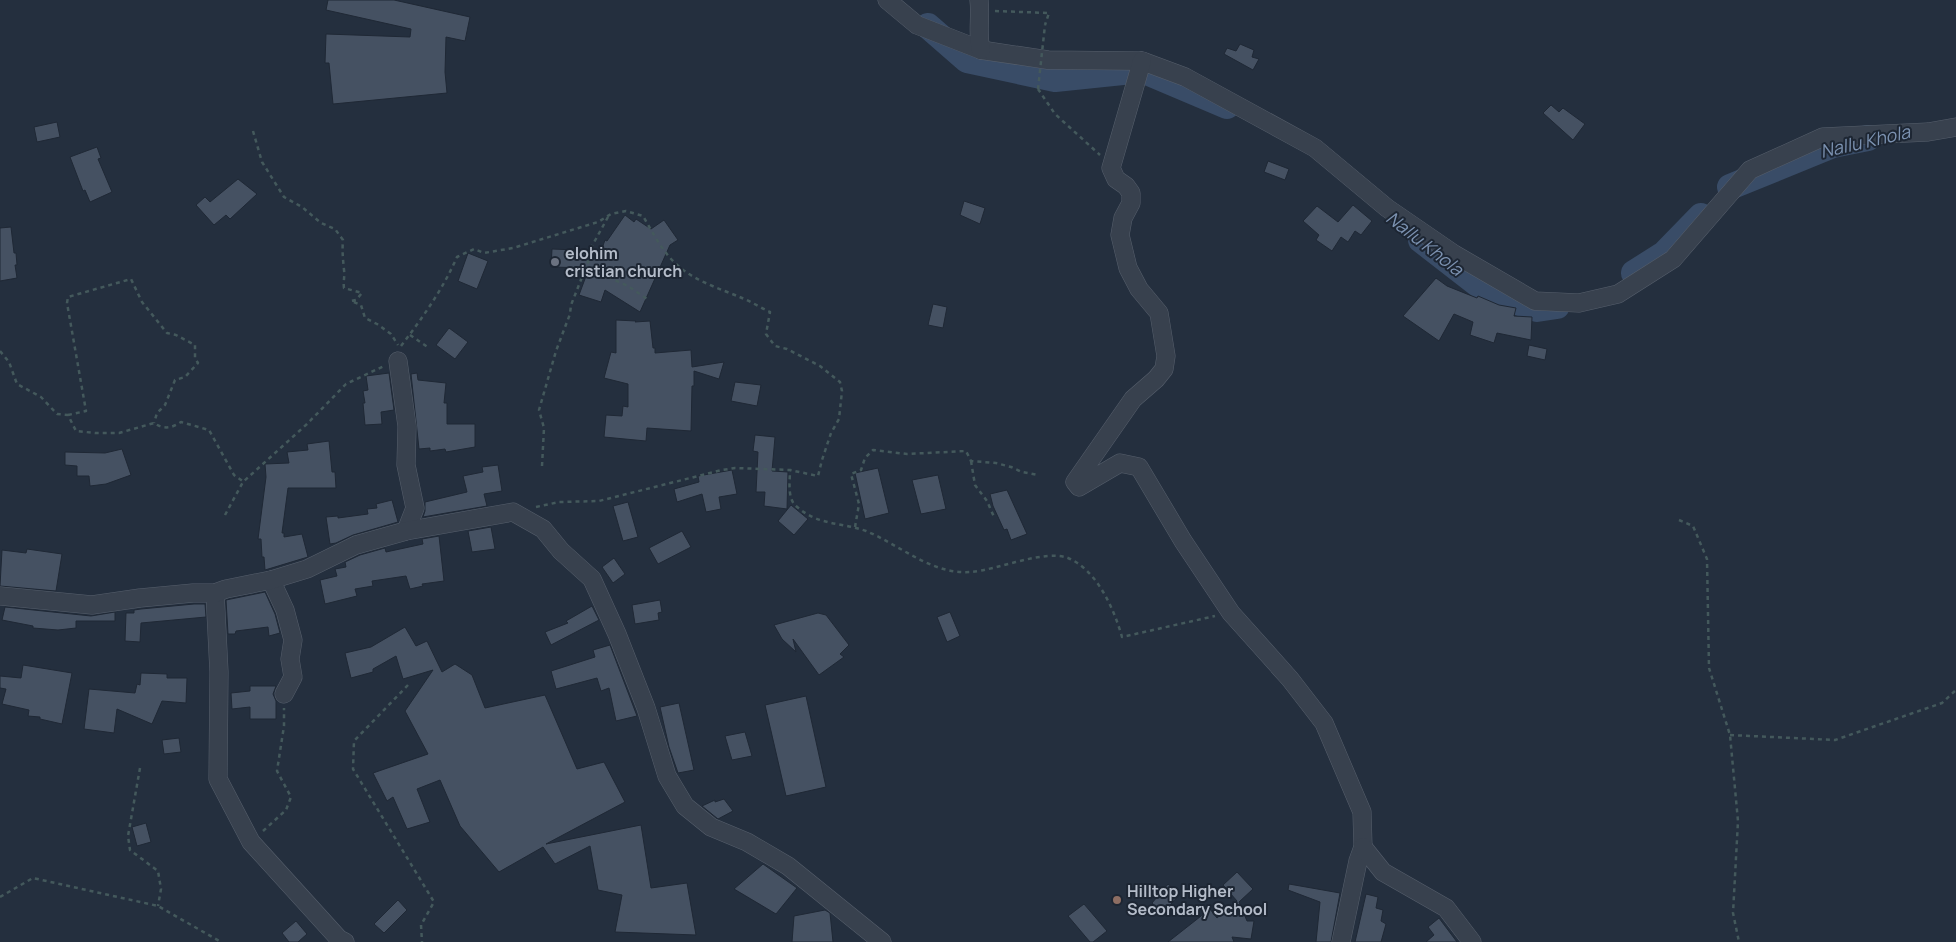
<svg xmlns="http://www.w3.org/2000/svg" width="1956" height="942" font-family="Manrope,sans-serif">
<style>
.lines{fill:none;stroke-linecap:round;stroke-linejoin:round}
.river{stroke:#394c67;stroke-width:26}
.building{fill:#455162;stroke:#1f2835}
.minor-casing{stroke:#565f6c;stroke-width:19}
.path{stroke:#44595c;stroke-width:2.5;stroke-dasharray:4 4;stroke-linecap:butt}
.minor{stroke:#38414e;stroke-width:18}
.path-bridge{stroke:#44595c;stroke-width:2.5;stroke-dasharray:4 4;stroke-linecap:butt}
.worship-dot{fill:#6b7280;stroke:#1d2633;stroke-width:2}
.education-dot{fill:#8d6e63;stroke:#1d2633;stroke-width:2}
.labels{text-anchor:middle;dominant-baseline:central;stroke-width:4;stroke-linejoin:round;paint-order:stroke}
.poi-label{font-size:16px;font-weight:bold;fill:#b4bcc9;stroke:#1d2633;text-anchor:start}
.water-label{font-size:18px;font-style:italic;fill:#7c92b1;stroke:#1d2633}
</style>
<rect width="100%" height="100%" fill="#242f3e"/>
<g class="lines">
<g class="river">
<path d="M928 26 967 60 1055 79 1142 70 1227 106"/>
<path d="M1730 187 1833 145 1868 138"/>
<path d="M1421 240 1488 292 1537 309 1557 306"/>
<path d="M1634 273 1664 254 1701 216"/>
</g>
</g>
<g class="building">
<path d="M328 0H394L470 17 465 41 446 37 445 72 447 93 333 104 329 63H325L326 34 410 37 411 29 326 10Z"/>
<path d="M1240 44 1254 50 1252 57 1259 59 1253 70 1224 54 1227 48 1236 51Z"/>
<path d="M1551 105 1559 112 1563 108 1585 124 1573 140 1543 113Z"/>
<path d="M57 122 60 137 37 142 34 127Z"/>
<path d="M97 147 101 158 98 159 112 192 90 202 85 190 83 191 70 157Z"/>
<path d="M1268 161 1289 169 1285 180 1264 172Z"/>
<path d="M238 179 257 194 230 219 226 215 214 225 196 205 205 197 210 202Z"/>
<path d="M964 201 985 208 980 224 960 215Z"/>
<path d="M1353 205 1372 221 1361 235 1355 231 1348 242 1341 237 1332 251 1316 240 1319 235 1303 221 1317 206 1338 222Z"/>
<path d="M625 215 634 222 636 219 651 229 664 220 678 240 670 245 640 312 605 290 601 302 579 295 589 268 551 267 552 249 601 251 605 240 607 241Z"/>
<path d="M11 227 14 253H16L17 265H15L17 278 0 281V228Z"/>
<path d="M468 253 488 261 477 289 458 281Z"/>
<path d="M1436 278 1447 286 1477 298 1478 296 1499 305 1516 308 1514 316 1532 317 1531 340 1497 333 1494 343 1470 335 1473 322 1454 314 1439 341 1403 316Z"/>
<path d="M933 304 947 307 943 328 928 325Z"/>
<path d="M616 320 636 321 635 322 650 321 653 348H655V353L691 350 692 367 724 362 719 379 694 371V386H692L691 431 647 428 646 441 604 437 606 415 622 416 623 406 628 407V384L604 378 611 352 616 353Z"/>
<path d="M449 328 468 342 455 359 436 345Z"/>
<path d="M1529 345 1547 349 1545 360 1527 356Z"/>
<path d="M389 373 394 410 381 412 382 424 365 425 363 403H365L363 391 368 390 366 376Z"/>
<path d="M417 373 418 380 446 383 444 403H447V424H475V447L446 452 445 449 430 451V448L419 449 411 374Z"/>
<path d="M735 382 761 385 757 406 731 401Z"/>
<path d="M755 435 775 437 772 471 788 472 787 509 764 506 765 492H756L758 452 753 451Z"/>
<path d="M329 441 332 472H335L336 488H288L282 533H284V537L302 534 308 557 265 570 264 557H262L261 539H258L266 477 265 464 289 463 287 452 308 450 307 444Z"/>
<path d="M122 449 131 475 106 484 90 486 89 476H77V466L65 465V452L105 453Z"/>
<path d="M498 465 502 491 484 494 487 506 423 517 425 511V502L467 492 463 476 483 472 482 467Z"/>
<path d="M878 468 889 513 865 519 855 473Z"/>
<path d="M732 470 737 494 719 497 721 509 706 512 702 494 677 502 674 489 699 482 698 476Z"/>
<path d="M938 475 946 509 921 514 912 480Z"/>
<path d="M1007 490 1027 534 1011 540 1007 529 1004 530 993 506 990 494Z"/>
<path d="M392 500 398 522 353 535 336 543 330 544 326 517 338 516V518L368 514 367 509 377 508 376 504Z"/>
<path d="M628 502 638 537 623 541 613 506Z"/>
<path d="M791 505 808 519 794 535 778 521Z"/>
<path d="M491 527 495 549 472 552 468 531Z"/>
<path d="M682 531 691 547 658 564 649 548Z"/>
<path d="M439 536 444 581 422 584 423 586 410 589 406 576 372 581 373 586 355 589 357 596 325 604 320 580 337 576 335 569 346 567 345 562 360 555 385 548 386 552 423 544 422 539Z"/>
<path d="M27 549 62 554 56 591 0 586 2 550 26 553Z"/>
<path d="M614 558 625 574 613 583 602 567Z"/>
<path d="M265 592 275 614 280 633 269 636 268 627 236 631 235 634H228L226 600Z"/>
<path d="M660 600 662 612 658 613 659 620 635 624 632 605Z"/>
<path d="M194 604H205L206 617 141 623 140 642 125 641 126 613H134V610L141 609Z"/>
<path d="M592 606 599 620 551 645 545 632 568 623 566 621Z"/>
<path d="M5 607 91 616 115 612V621H76V628L58 630 33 628V626L2 620Z"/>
<path d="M950 612 960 636 947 642 937 617Z"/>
<path d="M818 613 826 615 849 645 840 654 844 657 819 675 793 639 796 652 782 639 774 625Z"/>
<path d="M405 627 416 646 427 641 442 672 455 664 472 675 485 708 545 695 577 769 604 762 625 802 546 844 641 825 651 888 687 883 696 935 615 932 622 895 598 890 590 846 555 864 543 847 499 872 460 826 440 780 417 789 430 822 407 829 393 797 387 801 373 773 428 754 405 711 433 670 403 679 396 656 373 669V672L351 678 345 653 371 647Z"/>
<path d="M610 645 637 716 616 721 609 688 601 691 597 678 556 689 551 671 595 657 593 650Z"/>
<path d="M23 665 72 673 62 724 40 719V717L28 716 29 710 2 704 6 689 0 688V676L21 678Z"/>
<path d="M141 673 167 674V678H187L186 703 162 701 152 724 117 709 114 733 84 729 89 689 135 693 137 684 140 685Z"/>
<path d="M250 686H276L273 694 276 701V719H250V707L232 709 231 693 250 691Z"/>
<path d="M806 696 826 787 786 796 765 705Z"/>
<path d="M679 703 694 770 678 773 669 747 660 707Z"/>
<path d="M745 732 752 756 732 760 725 736Z"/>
<path d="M179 738 181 752 164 754 162 740Z"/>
<path d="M724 799 733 811 718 819 702 806 715 800V802Z"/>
<path d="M146 823 151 842 137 846 132 827Z"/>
<path d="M763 864 797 888 776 914 734 889Z"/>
<path d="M1237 872 1253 889 1239 902 1247 921H1254L1251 939 1232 937 1234 942H1168L1210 909 1217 918 1237 901 1223 885Z"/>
<path d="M1168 884 1180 894 1163 913 1152 903Z"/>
<path d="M1289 884 1340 893 1331 942H1316L1320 902 1288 890Z"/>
<path d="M1366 894 1378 897 1376 908 1383 910 1381 921 1386 924 1381 942H1355Z"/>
<path d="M398 900 407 910 384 933 374 924Z"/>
<path d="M1084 904 1107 931 1093 942H1090L1068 916Z"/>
<path d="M825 910 830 913 833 942H792L794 916Z"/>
<path d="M1439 918 1457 942H1426L1434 935 1428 927Z"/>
<path d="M296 921 307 934 298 942H289L282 933Z"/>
</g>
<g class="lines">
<defs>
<g id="minor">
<path d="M887 0 917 25 981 50 1048 60 1142 61 1185 77 1315 148 1387 208 1454 254 1535 301 1579 303 1618 294 1673 259 1750 170 1823 137 1928 132 1956 127"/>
<path d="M979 0C981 17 977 34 981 50"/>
<path d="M1142 61 1111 168 1116 179 1126 186 1131 193V203L1123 218 1120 235 1128 268 1139 289 1159 313 1166 356 1164 369 1156 379 1133 399 1075 482 1079 487 1120 463 1139 467 1183 541 1231 613 1290 679 1324 723 1362 812 1363 847 1358 861 1341 942"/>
<path d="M398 361 407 426 406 465 415 508 406 531"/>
<path d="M271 580 285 610 293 640 290 659 293 677 284 694"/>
<path d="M215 593 219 672 218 779 251 842 339 939 345 942"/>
<path d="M0 596 92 605 140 598 193 593H215L226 589 271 580 307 569 356 545 406 531 513 512 543 529 561 551 592 579 617 634 646 708 667 776 685 806 711 827 747 842 788 866 882 942"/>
<path d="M1363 847 1383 872 1446 908 1472 942"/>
</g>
</defs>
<use href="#minor" class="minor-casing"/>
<g class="path">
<path d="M995 11 1049 13 1045 25"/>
<path d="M1038 89 1055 114 1100 155"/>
<path d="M253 131 262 162 284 197 302 207 321 223 335 229 343 240C342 251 343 259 344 270 345 276 343 282 344 288L362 293 356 300 351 301 361 305 365 318 377 324 391 334 398 345"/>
<path d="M608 217 592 246 593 250 586 267 628 286 647 299"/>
<path d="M410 335 429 348"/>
<path d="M401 346C423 317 443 289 457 257L474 249 484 253 513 248 598 222 611 214 626 211 643 216C653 233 662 251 676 264 694 281 721 289 742 298 752 302 761 308 770 312L766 334 775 346 787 349 820 366 840 382 842 391 839 419 831 433 822 460 818 476 790 470"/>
<path d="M0 351 9 362 17 384 41 397 57 414 68 415 76 431 95 433H119L154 423C164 430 172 428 181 422L209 430 234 475 244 482"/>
<path d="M68 415 86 411 67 303 68 297 131 279 142 302 167 333 176 335 195 345V358L198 363 185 377 175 380 165 405 157 413 154 423"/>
<path d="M971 461 975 485 987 501 994 517"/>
<path d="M542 466 544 428 539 410 556 351 570 314 571 305 586 267"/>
<path d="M536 507 559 502 599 501 722 470 735 468 790 470C790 481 787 498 796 506 818 526 841 522 866 531 900 545 932 575 971 572 997 570 1044 549 1068 558 1097 570 1114 609 1122 637L1215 616"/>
<path d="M225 515 243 482 307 424 346 384 384 366"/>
<path d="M1679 520 1693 526 1707 559 1709 668 1730 735 1738 821 1733 913 1739 942"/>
<path d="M855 527 859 504 851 474 861 470 865 458 873 450 907 454 966 451 971 461 996 463 1011 467 1022 472 1038 475"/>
<path d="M408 685 354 741 353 769 434 902 421 925 422 942"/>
<path d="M1730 735 1835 740 1942 703 1956 690"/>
<path d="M140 768 128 836 130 850 158 871 161 889 158 906"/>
<path d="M263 831 286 810 291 797 277 771 284 726V708"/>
<path d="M0 897 33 878 158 906 221 942"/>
</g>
<use href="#minor" class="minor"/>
<path class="path-bridge" d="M1038 89 1045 25"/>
</g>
<circle class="worship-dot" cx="555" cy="262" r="5"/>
<circle class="education-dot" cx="1117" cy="900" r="5"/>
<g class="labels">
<g class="poi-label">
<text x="565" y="253">elohim<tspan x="565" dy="18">cristian church</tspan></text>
<text x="1127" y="891">Hilltop Higher<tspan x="1127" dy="18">Secondary School</tspan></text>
</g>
<g class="water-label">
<text transform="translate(1865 141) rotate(-13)">Nallu Khola</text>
<text transform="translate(1425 243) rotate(38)">Nallu Khola</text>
</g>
</g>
</svg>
